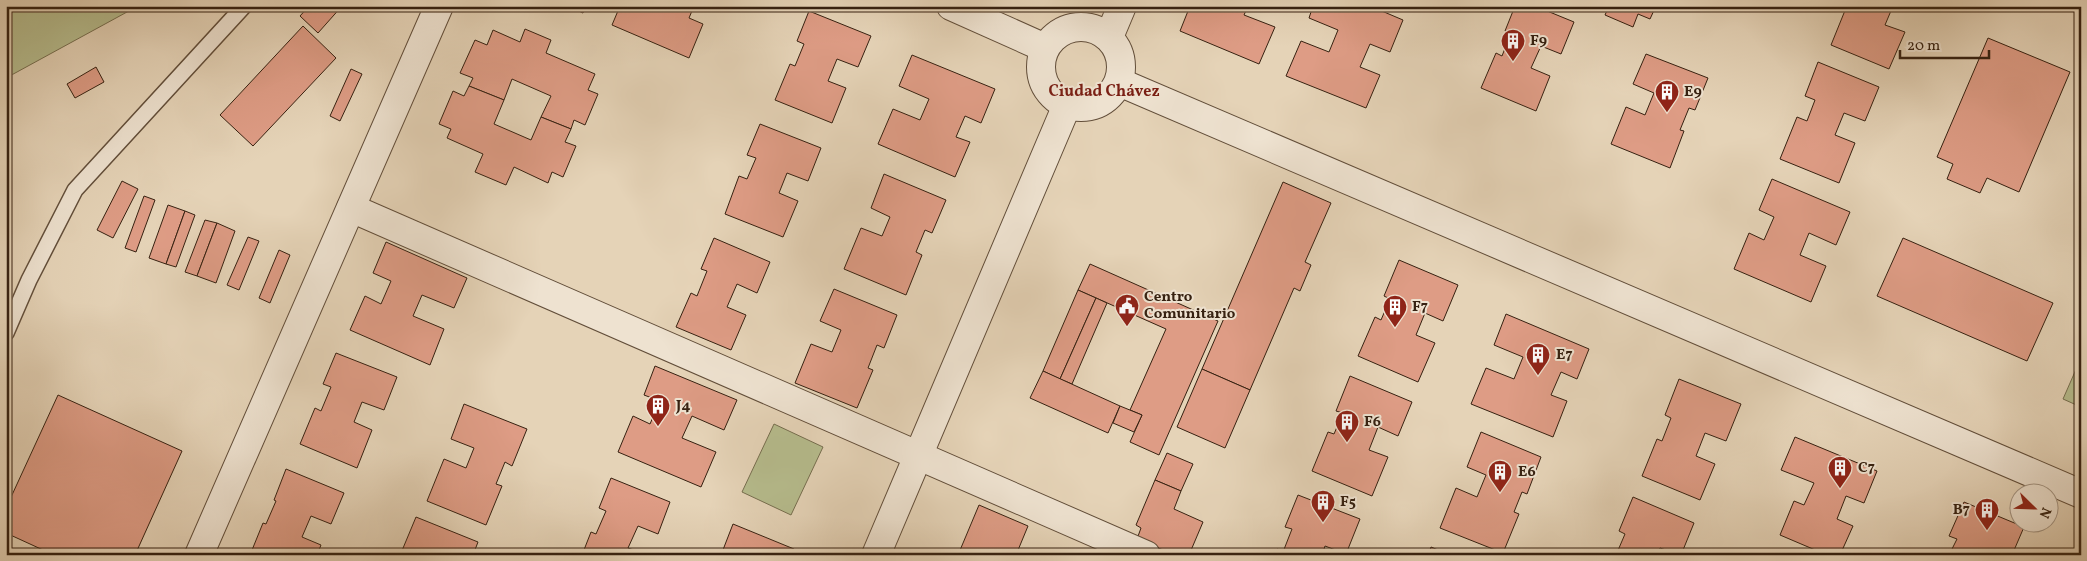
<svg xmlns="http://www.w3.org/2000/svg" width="2087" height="561" font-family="Vollkorn,serif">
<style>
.green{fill:#b6bc8d;stroke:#766e4f}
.building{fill:#de9c85;stroke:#362111}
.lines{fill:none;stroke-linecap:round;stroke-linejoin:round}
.lane-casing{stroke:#624e3a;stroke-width:18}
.street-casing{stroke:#624e3a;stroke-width:30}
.lane{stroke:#eee2d0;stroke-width:15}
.street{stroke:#eee2d0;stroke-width:28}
.labels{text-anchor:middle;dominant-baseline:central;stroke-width:4;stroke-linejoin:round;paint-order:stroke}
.poi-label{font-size:15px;font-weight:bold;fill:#362111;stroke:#eee2d0;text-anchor:start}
.neighbourhood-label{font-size:16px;font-weight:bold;fill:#7a1f14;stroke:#eee2d0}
</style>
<rect width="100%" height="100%" fill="#e5d3b7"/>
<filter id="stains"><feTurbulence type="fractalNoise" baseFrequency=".004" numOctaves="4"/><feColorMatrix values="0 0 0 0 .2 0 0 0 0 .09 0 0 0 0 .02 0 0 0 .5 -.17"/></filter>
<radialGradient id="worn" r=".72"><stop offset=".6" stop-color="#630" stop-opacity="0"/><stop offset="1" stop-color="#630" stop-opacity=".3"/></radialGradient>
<g class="green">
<path d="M6 6H138L6 78Z"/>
<path d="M2081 358V407L2063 399Z"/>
<path d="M774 424 823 447 791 515 742 492Z"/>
</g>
<g class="building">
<path d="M309 6H342L318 33 300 16Z"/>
<path d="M568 6H586L583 13Z"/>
<path d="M620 6H694L689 18 703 24 689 58 612 25Z"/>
<path d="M1190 6H1248L1244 15 1275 27 1259 64 1180 31Z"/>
<path d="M1313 6H1370L1403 20 1390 52 1370 44 1360 67 1380 75 1366 108 1286 76 1301 41 1329 52 1338 30 1309 18Z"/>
<path d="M1515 6H1535L1574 22 1561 54 1541 46 1531 68 1550 76 1536 111 1481 88 1496 53 1502 56 1511 33 1505 31Z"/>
<path d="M1609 6H1656L1650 19 1638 14 1633 27 1605 15Z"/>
<path d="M1853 6H1893L1885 25 1905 32 1889 69 1831 45 1846 8 1852 10Z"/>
<path d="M1903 6H1917L1915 11Z"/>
<path d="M809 11 871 36 858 67 837 59 828 81 846 88 832 123 775 100 790 64 795 66 804 44 797 41Z"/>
<path d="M303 26 336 58 253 146 220 115Z"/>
<path d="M525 29 551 40 546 53 595 74 588 90 598 94 585 125 574 120 571 129 541 117 551 96 512 79 504 100 469 86 473 78 460 73 475 40 487 45 493 30 520 42Z"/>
<path d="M1988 38 2070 72 2019 192 1987 178 1980 193 1947 179 1953 164 1937 157Z"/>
<path d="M1646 54 1708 78 1695 110 1689 108 1680 130 1684 131 1670 168 1611 144 1626 107 1645 115 1654 93 1633 84Z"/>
<path d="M912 55 995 89 981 123 965 116 956 137 970 142 955 177 878 144 893 109 920 120 929 99 899 86Z"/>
<path d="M1818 62 1879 87 1865 121 1844 113 1835 135 1855 143 1839 183 1780 159 1797 117 1807 121 1815 100 1805 96Z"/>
<path d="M96 67 104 82 75 98 67 84Z"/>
<path d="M351 69 362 74 340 121 330 116Z"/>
<path d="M469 86 504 100 494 124 531 140 541 117 571 129 565 142 576 146 563 177 552 172 548 183 514 167 506 185 475 172 483 154 447 138 451 129 439 124 453 91 464 96Z"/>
<path d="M760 124 821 148 808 181 787 173 779 193 798 201 783 237 725 214 739 176 747 179 756 158 747 155Z"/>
<path d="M884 174 946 200 932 233 925 230 916 252 922 255 906 295 844 269 861 228 882 236 890 217 871 208Z"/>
<path d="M1772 179 1850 212 1836 245 1809 233 1800 255 1826 266 1811 302 1734 269 1749 233 1764 240 1774 217 1759 210Z"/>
<path d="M122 181 138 189 113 238 97 230Z"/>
<path d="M1283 182 1331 203 1305 262 1311 265 1300 291 1294 288 1250 390 1202 369Z"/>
<path d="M144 196 155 200 136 252 125 248Z"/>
<path d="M168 205 185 211 166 264 149 258Z"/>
<path d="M185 211 195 215 176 267 166 264Z"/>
<path d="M205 220 217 223 197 276 185 272Z"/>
<path d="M217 223 235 231 216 283 197 276Z"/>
<path d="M248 237 259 241 239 290 227 285Z"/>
<path d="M714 238 770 262 757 293 737 284 727 307 746 315 731 350 676 327 691 293 697 296 707 271 701 269Z"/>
<path d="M1903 238 2053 303 2027 361 1877 296Z"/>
<path d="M386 242 467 278 454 308 422 295 413 316 444 329 430 365 350 330 365 296 381 304 391 281 373 273Z"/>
<path d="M279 250 290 255 270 303 259 298Z"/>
<path d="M1399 260 1458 285 1443 321 1425 313 1416 335 1435 343 1418 382 1358 356 1375 317 1381 320 1390 299 1384 296Z"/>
<path d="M1090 264 1218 321 1159 455 1130 442 1142 415 1130 410 1166 329 1078 290Z"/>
<path d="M834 289 897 315 884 348 877 345 868 368 873 370 857 408 795 383 811 344 832 352 841 330 820 321Z"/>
<path d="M1078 290 1096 298 1060 379 1043 371Z"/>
<path d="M1096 298 1107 303 1072 384 1060 379Z"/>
<path d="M1506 314 1589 349 1577 379 1561 372 1551 395 1567 401 1553 437 1471 404 1486 368 1514 379 1523 357 1494 345Z"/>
<path d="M336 353 397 377 384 410 362 402 354 422 372 430 357 468 300 444 315 408 321 411 331 387 323 384Z"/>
<path d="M655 366 737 400 724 430 692 416 682 438 716 452 701 487 618 452 633 416 650 424 660 401 644 395Z"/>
<path d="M1202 369 1250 390 1225 448 1177 427Z"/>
<path d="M1043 371 1120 406 1108 433 1030 398Z"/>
<path d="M1350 376 1412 402 1398 436 1378 427 1369 450 1388 457 1372 496 1312 471 1328 432 1334 434 1343 413 1336 411Z"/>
<path d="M1679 379 1741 404 1726 441 1705 433 1696 456 1715 464 1700 500 1642 476 1657 439 1662 441 1671 418 1665 415Z"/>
<path d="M58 395 182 451 135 555H54L6 533V508Z"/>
<path d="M464 404 527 429 512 466 505 462 496 484 502 486 486 525 427 501 444 459 466 468 474 448 451 439Z"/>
<path d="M1120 406 1142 415 1134 432 1113 423Z"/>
<path d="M1481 432 1541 457 1527 494 1522 492 1514 512 1519 514 1503 553 1440 528 1456 488 1477 497 1486 475 1467 467Z"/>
<path d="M1795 437 1877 471 1864 503 1846 496 1837 519 1853 526 1840 555H1827L1780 535 1794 501 1804 505 1814 483 1781 470Z"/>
<path d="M1167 453 1193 464 1181 491 1155 480Z"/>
<path d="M286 469 344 493 331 524 311 516 302 537 321 545 317 555H250L263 523 266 524 276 501 274 500Z"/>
<path d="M611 478 670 502 658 534 638 526 628 548 648 555H582L591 532 596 534 606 511 599 508Z"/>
<path d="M1155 480 1181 491 1174 509 1203 522 1189 555H1175L1137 539 1141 528 1136 525Z"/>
<path d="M1298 495 1360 519 1346 554 1325 546 1322 555H1275L1277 549 1283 552 1292 529 1285 527Z"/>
<path d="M1633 497 1694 523 1681 555 1660 548 1657 555H1616L1625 534 1619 531Z"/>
<path d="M1964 502 2024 527 2012 555H1949L1957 539 1949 536Z"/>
<path d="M979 505 1028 526 1016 555H958Z"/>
<path d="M416 517 478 542 473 555H406L401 553Z"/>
<path d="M733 524 794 549 792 555H721Z"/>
<path d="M1431 547 1450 555H1428Z"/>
</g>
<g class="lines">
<defs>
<path id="lane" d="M6 333 29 280 75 190 244 6"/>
<g id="street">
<path d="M951 6 1045 48"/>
<circle cx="1081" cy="67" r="40"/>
<path d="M1109 37 1122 6"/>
<path d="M1119 82 2081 494"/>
<path d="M351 208 1146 555"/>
<path d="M199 555 439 6"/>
<path d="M876 555 1067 105"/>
</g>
</defs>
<use href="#lane" class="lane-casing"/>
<use href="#street" class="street-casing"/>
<use href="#lane" class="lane"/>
<use href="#street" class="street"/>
</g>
<defs>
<symbol id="building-pin" viewBox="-11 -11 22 30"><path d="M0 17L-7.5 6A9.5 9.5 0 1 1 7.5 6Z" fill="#8f2418" stroke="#eee2d0"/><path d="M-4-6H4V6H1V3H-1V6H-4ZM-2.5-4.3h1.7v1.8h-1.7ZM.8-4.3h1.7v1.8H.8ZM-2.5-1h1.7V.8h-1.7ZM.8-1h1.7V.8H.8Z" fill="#fff"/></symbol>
<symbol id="civic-pin" viewBox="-11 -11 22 30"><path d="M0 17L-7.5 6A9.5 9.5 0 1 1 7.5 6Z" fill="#8f2418" stroke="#eee2d0"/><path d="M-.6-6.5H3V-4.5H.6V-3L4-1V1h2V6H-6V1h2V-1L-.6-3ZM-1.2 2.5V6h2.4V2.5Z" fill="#fff"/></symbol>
</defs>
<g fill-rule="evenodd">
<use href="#building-pin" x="1499" y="27" width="28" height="38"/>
<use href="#building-pin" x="1653" y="78" width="28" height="38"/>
<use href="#civic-pin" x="1113" y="292" width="28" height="38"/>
<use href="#building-pin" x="1381" y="293" width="28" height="38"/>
<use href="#building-pin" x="1524" y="341" width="28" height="38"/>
<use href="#building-pin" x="644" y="392" width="28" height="38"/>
<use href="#building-pin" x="1333" y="408" width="28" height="38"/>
<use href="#building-pin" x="1826" y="454" width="28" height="38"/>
<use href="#building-pin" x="1486" y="458" width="28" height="38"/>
<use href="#building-pin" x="1309" y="488" width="28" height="38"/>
<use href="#building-pin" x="1973" y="496" width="28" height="38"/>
</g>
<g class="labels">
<g class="poi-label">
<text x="1530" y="41">F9</text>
<text x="1684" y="92">E9</text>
<text x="1144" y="297">Centro<tspan x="1144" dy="17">Comunitario</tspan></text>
<text x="1412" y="307">F7</text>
<text x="1556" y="355">E7</text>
<text x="676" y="406">J4</text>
<text x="1364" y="422">F6</text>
<text x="1858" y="468">C7</text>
<text x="1518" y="472">E6</text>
<text x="1340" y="502">F5</text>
<text x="1970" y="510" text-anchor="end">B7</text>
</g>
<g class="neighbourhood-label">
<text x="1104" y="92">Ciudad Chávez</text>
</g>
</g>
<rect width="2087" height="561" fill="none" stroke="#e5d3b7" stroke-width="25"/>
<rect x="8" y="8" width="2072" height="546" fill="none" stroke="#362111" stroke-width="2.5"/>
<rect x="12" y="12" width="2062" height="536" fill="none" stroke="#362111"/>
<g transform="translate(2034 508) rotate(113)"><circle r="24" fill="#eee2d0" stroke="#a49584"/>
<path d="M0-4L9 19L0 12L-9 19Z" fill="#8f2418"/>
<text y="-8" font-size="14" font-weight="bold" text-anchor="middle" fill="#362111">N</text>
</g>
<path d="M1900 50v8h89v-8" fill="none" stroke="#362111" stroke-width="2.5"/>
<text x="1907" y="50" font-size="15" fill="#362111" stroke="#eee2d0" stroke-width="4" paint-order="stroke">20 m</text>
<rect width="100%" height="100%" filter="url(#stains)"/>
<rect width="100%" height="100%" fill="url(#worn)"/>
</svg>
